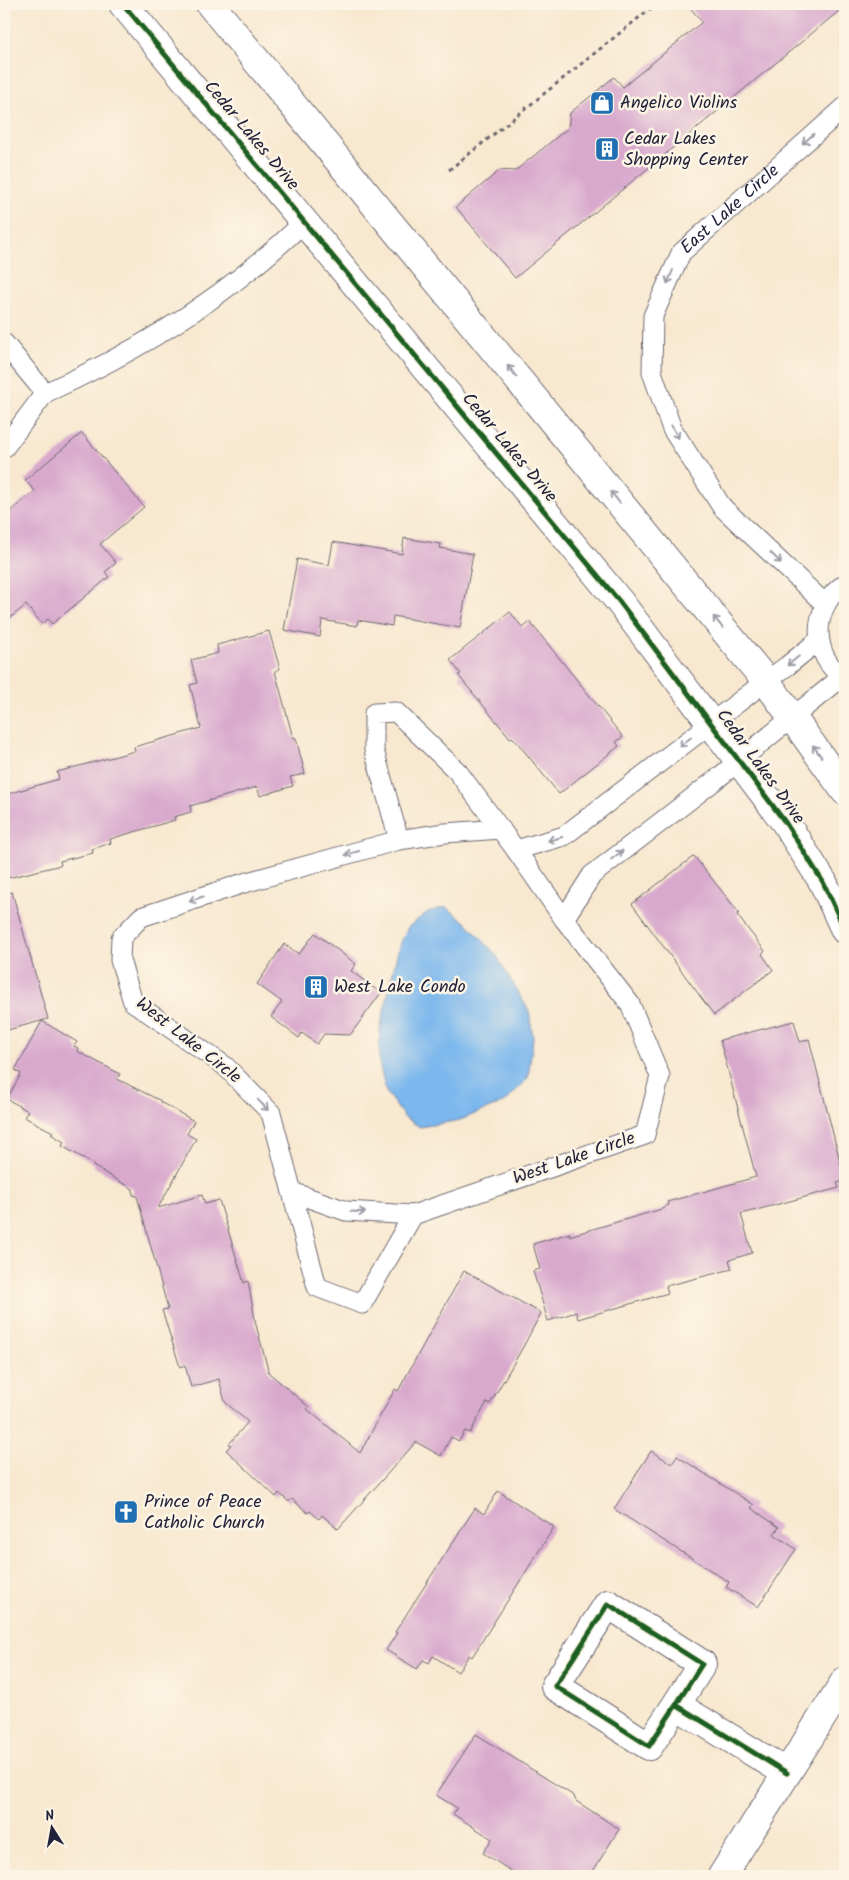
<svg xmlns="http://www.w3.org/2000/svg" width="849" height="1880" font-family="Kalam,sans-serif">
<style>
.water{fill:#7bb7ed;stroke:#4e6c94}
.building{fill:#d8a9cd}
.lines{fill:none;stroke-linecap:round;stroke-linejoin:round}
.lane-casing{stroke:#6d676f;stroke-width:21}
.street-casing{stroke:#6d676f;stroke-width:30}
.path{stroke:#6d676f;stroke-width:3;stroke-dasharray:4 4;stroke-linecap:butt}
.lane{stroke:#fff;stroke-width:19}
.street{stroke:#fff;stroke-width:28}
.cycleway-casing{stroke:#fcf5e5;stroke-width:8}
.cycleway{stroke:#1b5e20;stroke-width:5}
.oneway{stroke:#9c9ca7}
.labels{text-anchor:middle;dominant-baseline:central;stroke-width:5;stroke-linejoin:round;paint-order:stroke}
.poi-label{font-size:18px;fill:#22223b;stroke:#fcf5e5;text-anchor:start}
.street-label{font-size:18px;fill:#22223b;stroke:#fcf5e5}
</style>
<rect width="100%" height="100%" fill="#fcf5e5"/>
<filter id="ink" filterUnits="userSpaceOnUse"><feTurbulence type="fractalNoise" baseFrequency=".02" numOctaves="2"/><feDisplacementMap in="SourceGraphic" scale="10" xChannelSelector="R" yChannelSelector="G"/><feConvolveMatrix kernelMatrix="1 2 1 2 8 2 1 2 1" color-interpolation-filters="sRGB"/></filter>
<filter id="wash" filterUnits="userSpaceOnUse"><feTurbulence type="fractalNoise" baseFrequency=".0096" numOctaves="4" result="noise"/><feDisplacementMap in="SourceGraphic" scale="20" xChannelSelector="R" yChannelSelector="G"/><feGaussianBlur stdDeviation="1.12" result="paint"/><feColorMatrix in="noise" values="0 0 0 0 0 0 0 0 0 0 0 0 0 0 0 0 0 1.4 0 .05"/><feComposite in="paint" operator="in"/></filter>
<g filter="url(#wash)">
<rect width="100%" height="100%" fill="#f8e8d0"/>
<path class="water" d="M446 907 466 922 496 955 529 1011 533 1038 528 1078 505 1102 460 1120 420 1127 404 1117 386 1092 379 1062 380 1029 399 946 408 927 428 912Z"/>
<g id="blocks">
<g class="building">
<path d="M687 4H845V6L515 278 456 207 500 170 515 171 568 128 570 113 614 77 623 87 702 22Z"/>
<path d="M82 433 144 507 100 544 116 563 105 572 109 577 52 624 48 619 42 624 26 605 4 623V516L35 491 25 480Z"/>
<path d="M404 538 441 544 440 548 473 554 460 628 393 616 392 626 358 620 357 626 322 620 320 637 284 630 297 559 329 565 333 542 402 554Z"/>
<path d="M510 612 523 628 530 622 623 737 616 742 619 746 559 794 516 741 512 737 510 738 458 675 461 674 450 660Z"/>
<path d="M269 631 280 669 275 671 293 738H296L305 774 290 777 293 786 260 796 257 787 190 806 191 812 174 817 175 820 110 839 111 843 92 849 93 853 60 861 61 865 4 879V795L59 779 57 772 135 751 134 747 201 728 190 685 197 683 191 660 218 653 217 645Z"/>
<path d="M694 856 739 913 737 915 765 951 762 954 773 970 714 1015 632 904Z"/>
<path d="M12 892 48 1019 4 1031V894Z"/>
<path d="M315 933 356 964 351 971 381 993 350 1035 324 1034 317 1044 302 1033 299 1038 271 1017 282 1002 257 984 284 944 299 954Z"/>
<path d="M42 1021 77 1042 74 1046 78 1048 77 1051 120 1074 117 1079 161 1101 160 1102 194 1121 187 1134 196 1139 158 1208 202 1195 205 1204 219 1200 244 1283 248 1281 256 1325 269 1373 309 1407 307 1409 360 1453 395 1389 398 1391 464 1271 541 1313 523 1347 490 1404 487 1402 470 1433 465 1431 459 1441 451 1437 441 1456 416 1442 338 1529 322 1515 319 1519 310 1511 308 1513 292 1499 289 1502 279 1493 276 1497 226 1450 231 1445 229 1444 248 1422 225 1402 219 1379 191 1387 185 1365 180 1367 162 1310 168 1309 137 1196 133 1195V1189L93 1166 94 1164 62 1146 64 1142 51 1134 53 1132 24 1117 28 1111 7 1099 21 1074 15 1070Z"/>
<path d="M794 1021 800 1042 809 1039 845 1181 837 1183 839 1188 741 1214 752 1253 729 1260 732 1269 666 1286 668 1293 578 1319 576 1312 548 1321 533 1271 540 1269 533 1244 570 1233 569 1236 665 1208V1206L669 1205 667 1202 756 1177 720 1040Z"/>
<path d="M651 1451 672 1464 677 1456 754 1505 751 1508 779 1527 774 1534 796 1549 758 1607 726 1587 729 1582 614 1509Z"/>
<path d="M498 1491 554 1527 472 1657 469 1655 458 1672 433 1656 429 1663 423 1660 417 1669 386 1650 397 1633 395 1632 475 1508 484 1514Z"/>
<path d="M476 1734 574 1796 576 1801 619 1829 590 1876H519L483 1853 492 1839 453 1814 457 1808 436 1795Z"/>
</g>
</g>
</g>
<g filter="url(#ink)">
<use href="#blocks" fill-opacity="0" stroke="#6d676f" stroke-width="1"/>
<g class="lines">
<defs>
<g id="lane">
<path d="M4 343 45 393 4 448"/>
<path d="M45 393C140 351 229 295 304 222"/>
<path d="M845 584C811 605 810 658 845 678"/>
<path id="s1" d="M825 604 722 507 672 429 652 372 653 316 681 253 845 107"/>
<path d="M399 840 374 750V713L396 712 458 772 516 850 564 919 630 1004 660 1076 645 1135 413 1215 346 1211 292 1192 271 1113 225 1066 133 1002 120 960 121 938 141 917 244 883 399 840 445 833 501 829"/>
<path d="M516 850 564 836 766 681 787 666 819 640"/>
<path d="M564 919 592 875 718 778 842 677"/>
<path d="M292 1192 317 1287 362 1304 413 1215"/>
</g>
<g id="street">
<path d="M123 4 619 601 785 822 823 882 845 930"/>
<path d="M210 4 766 681 845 791"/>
<path d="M676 1705 702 1664 608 1604 555 1686 649 1746 676 1705 787 1773"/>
<path d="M722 1876 845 1681"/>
</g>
</defs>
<use href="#lane" class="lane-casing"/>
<use href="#street" class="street-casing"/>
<path class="path" d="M449 170 656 4"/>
<use href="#lane" class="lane"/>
<use href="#street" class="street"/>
<defs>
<g id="cycleway">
<path d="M123 4 619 601 785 822 823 882 845 930"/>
<path d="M676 1705 702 1664 608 1604 555 1686 649 1746 676 1705 787 1773"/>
</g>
</defs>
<use href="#cycleway" class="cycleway-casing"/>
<use href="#cycleway" class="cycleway"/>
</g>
<defs><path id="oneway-shaft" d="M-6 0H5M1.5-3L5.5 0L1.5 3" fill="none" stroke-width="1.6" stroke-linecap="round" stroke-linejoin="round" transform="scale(1.25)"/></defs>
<g class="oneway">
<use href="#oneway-shaft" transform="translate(808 139) rotate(139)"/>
<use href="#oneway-shaft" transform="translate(670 277) rotate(114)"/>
<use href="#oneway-shaft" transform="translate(512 371) rotate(-129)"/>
<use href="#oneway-shaft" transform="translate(675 432) rotate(61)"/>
<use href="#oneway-shaft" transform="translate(615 497) rotate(-129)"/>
<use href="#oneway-shaft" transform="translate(776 558) rotate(44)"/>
<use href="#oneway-shaft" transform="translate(718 622) rotate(-129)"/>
<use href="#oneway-shaft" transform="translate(793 661) rotate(141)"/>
<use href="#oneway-shaft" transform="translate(685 742) rotate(143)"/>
<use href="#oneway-shaft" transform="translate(817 751) rotate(-126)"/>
<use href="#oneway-shaft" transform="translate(555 839) rotate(164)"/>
<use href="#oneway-shaft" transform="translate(352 853) rotate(165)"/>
<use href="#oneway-shaft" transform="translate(617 855) rotate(-37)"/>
<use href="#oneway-shaft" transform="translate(196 899) rotate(161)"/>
<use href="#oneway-shaft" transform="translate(263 1105) rotate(46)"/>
<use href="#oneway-shaft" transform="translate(358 1212) rotate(3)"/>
</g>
</g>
<defs>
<symbol id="shop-square" viewBox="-11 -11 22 22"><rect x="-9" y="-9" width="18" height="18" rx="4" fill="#1f6fb2" stroke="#fcf5e5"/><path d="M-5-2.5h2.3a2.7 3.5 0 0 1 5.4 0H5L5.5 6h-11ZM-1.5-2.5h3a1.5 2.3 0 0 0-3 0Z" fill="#fff"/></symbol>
<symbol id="building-square" viewBox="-11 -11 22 22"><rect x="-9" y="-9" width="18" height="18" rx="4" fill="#1f6fb2" stroke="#fcf5e5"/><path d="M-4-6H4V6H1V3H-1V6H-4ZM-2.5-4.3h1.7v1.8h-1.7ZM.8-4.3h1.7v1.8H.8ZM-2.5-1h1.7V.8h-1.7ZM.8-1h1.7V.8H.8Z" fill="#fff"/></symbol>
<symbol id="church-square" viewBox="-11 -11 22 22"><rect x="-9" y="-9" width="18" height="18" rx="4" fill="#1f6fb2" stroke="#fcf5e5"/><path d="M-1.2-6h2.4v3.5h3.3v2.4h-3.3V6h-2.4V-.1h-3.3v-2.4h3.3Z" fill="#fff"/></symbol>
</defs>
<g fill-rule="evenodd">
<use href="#shop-square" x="588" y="89" width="28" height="28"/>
<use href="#building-square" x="593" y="135" width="28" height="28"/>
<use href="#building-square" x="302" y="973" width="28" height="28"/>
<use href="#church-square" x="112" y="1498" width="28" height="28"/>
</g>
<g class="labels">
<g class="poi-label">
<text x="620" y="103">Angelico Violins</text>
<text x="624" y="139">Cedar Lakes<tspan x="624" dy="21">Shopping Center</tspan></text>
<text x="334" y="987">West Lake Condo</text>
<text x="144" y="1502">Prince of Peace<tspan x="144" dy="21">Catholic Church</tspan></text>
</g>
<g class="street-label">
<text transform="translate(251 136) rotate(50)">Cedar Lakes Drive</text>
<text stroke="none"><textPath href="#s1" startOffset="485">East Lake Circle</textPath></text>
<text transform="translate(509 448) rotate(50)">Cedar Lakes Drive</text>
<text transform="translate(760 767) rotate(54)">Cedar Lakes Drive</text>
<text transform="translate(188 1041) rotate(38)">West Lake Circle</text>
<text transform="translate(574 1159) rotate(-19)">West Lake Circle</text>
</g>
</g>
<rect width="849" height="1880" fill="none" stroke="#fcf5e5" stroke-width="20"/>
<g transform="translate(52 1828) rotate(349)" stroke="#fcf5e5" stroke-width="4" paint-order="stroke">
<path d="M0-4L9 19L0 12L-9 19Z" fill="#22223b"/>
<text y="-8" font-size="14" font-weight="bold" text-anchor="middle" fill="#22223b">N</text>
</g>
</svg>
